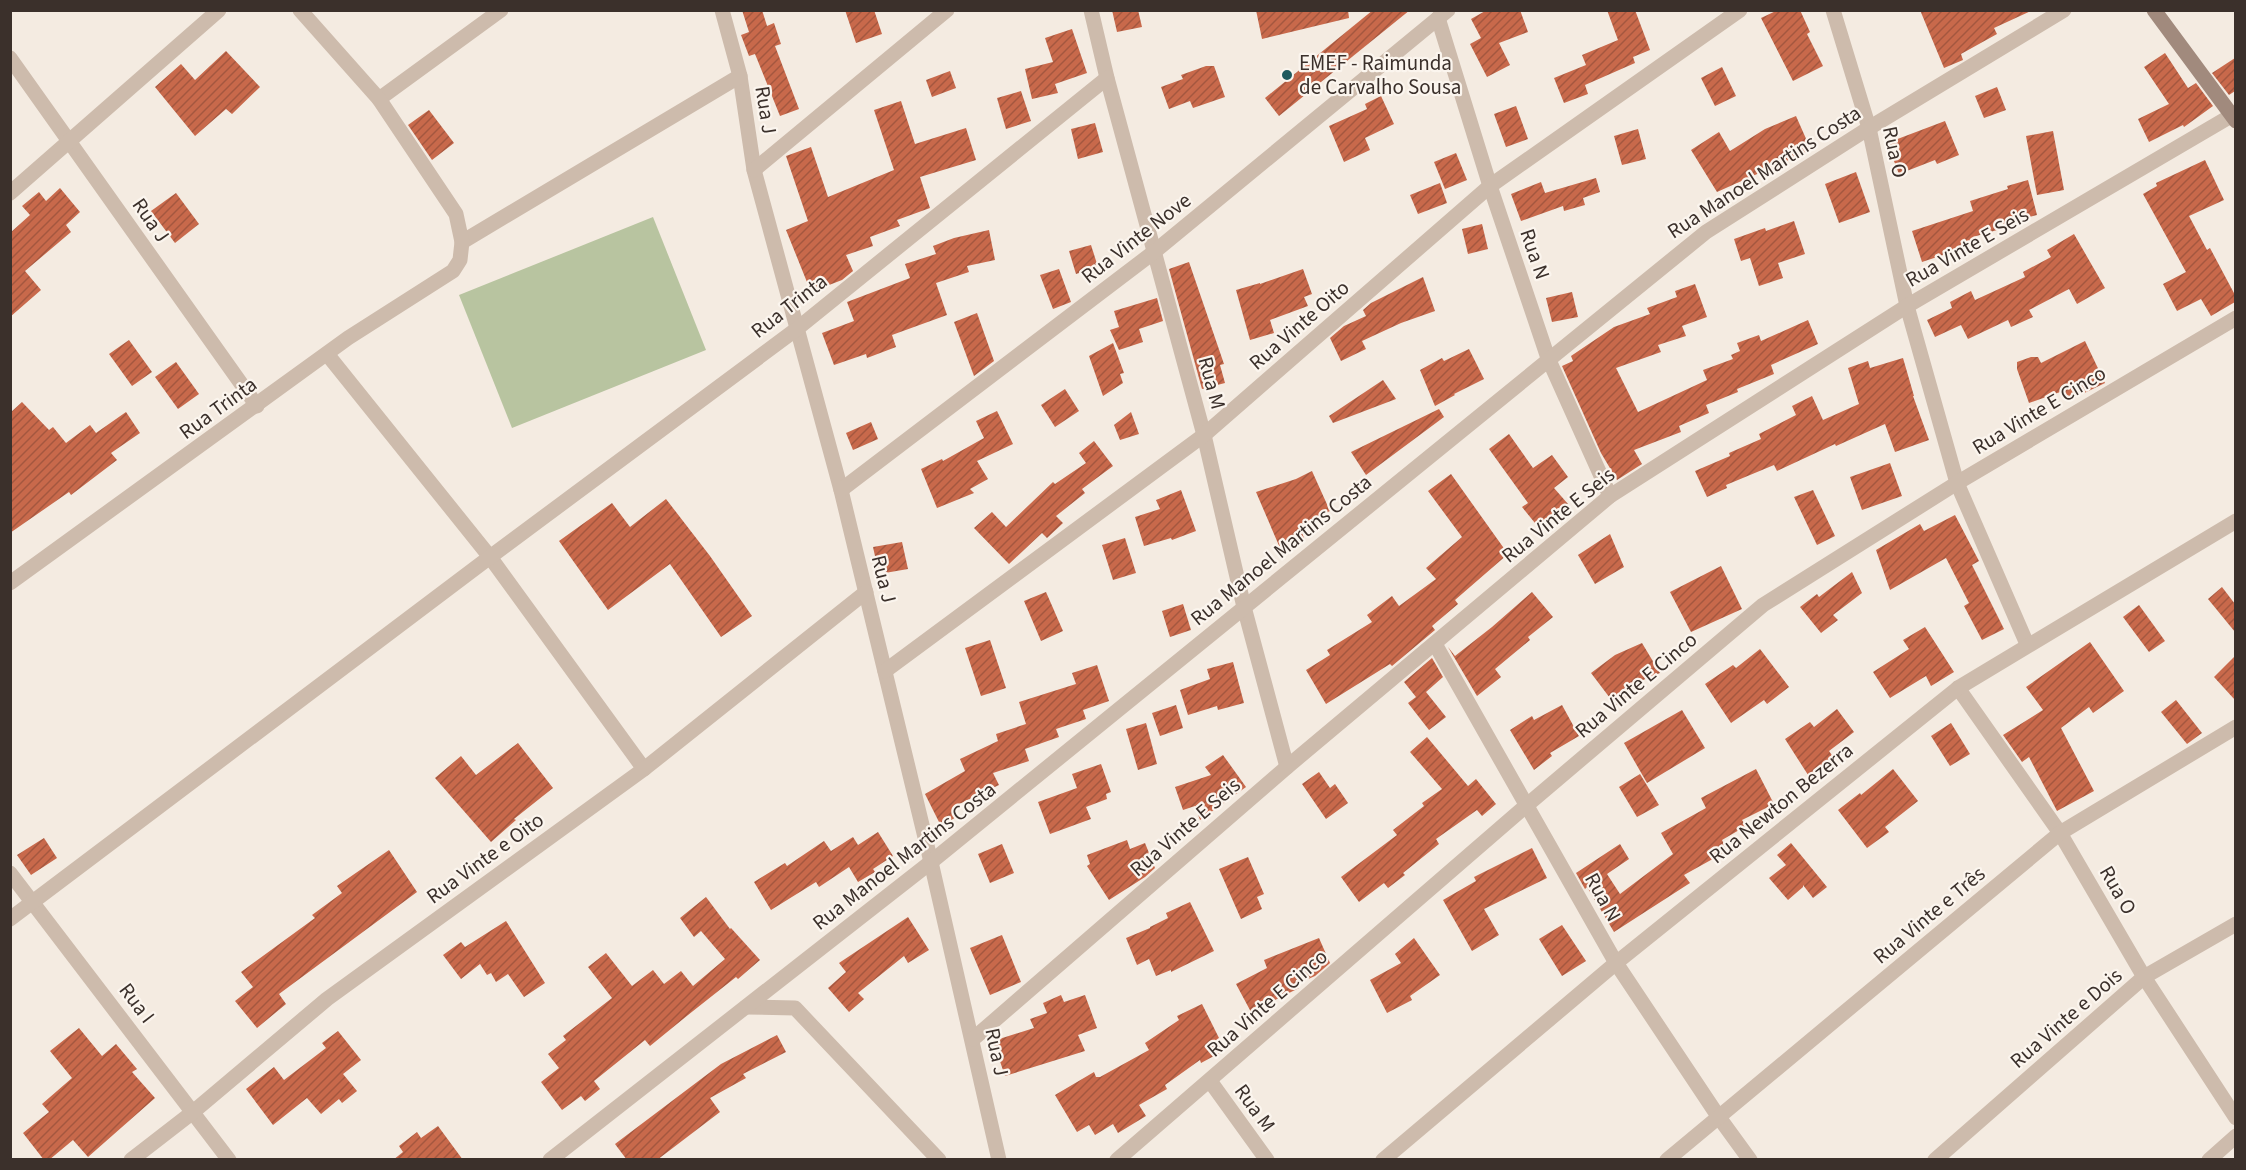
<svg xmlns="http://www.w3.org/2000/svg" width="2246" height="1170" font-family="'Source Sans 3',sans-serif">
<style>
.green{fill:#b8c4a0}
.building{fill:url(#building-hatch)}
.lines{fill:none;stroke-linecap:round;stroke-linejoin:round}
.street{stroke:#cdbbac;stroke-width:15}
.secondary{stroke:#a18a7d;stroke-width:15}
.poi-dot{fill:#1f5a5e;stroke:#fbf5ee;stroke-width:2}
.labels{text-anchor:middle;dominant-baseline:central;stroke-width:4.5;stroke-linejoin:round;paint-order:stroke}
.poi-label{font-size:21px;fill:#3b302b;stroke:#fbf5ee;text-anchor:start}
.street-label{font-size:21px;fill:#3b302b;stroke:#fbf5ee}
</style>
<defs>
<pattern id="building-hatch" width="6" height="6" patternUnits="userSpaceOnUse" patternTransform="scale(1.5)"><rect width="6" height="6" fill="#c8694b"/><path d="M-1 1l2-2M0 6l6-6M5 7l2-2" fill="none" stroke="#a4573f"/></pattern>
</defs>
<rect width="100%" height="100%" fill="#f4ebe1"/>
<path class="green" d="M653 217 706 350 512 428 459 295Z"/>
<g class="building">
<path d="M742 10H762L767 26 774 23 781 44 775 46 799 109 780 116 755 54 749 56 741 35 749 32Z"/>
<path d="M845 10H874L882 34 856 43Z"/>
<path d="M1112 10H1138L1142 27 1117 32Z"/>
<path d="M1256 10H1348L1349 18 1262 39Z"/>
<path d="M1373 10H1410L1279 116 1265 98Z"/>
<path d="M1487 10H1520L1528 32 1499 43 1510 65 1487 77 1470 44 1481 38 1471 19Z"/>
<path d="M1607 10H1635L1650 50 1633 57 1635 63 1585 85 1588 94 1564 103 1554 78 1586 65 1582 55 1618 40Z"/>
<path d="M1778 10H1800L1810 32 1807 34 1823 66 1793 81 1761 18Z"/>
<path d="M1920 10H2033L1994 28 1997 34 1961 54 1963 60 1944 68Z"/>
<path d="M1072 29 1087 73 1055 84 1058 93 1032 99 1025 69 1053 62 1045 38Z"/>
<path d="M226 51 260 87 232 114 226 109 195 136 155 87 181 64 195 80Z"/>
<path d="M2165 53 2188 88 2196 83 2213 106 2184 127 2183 125 2149 142 2138 119 2169 104 2144 67Z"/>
<path d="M2235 58V91L2229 95 2212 73Z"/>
<path d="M1206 66H1214L1225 97 1193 108 1190 101 1169 109 1161 87 1183 79 1181 75Z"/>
<path d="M1722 67 1736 96 1715 106 1701 78Z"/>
<path d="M950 71 956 88 932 97 926 80Z"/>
<path d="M1997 87 2006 110 1984 118 1975 96Z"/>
<path d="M1021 91 1031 121 1006 129 997 98Z"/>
<path d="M1381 96 1394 124 1365 138 1370 150 1344 162 1329 126 1367 109 1365 104Z"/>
<path d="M901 101 915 144 966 128 976 160 920 177 930 208 897 220 900 226 870 237 873 246 846 255 853 271 842 280 811 292 786 230 808 221 786 156 811 147 828 197 894 170 874 110Z"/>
<path d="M1516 106 1528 139 1506 147 1494 114Z"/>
<path d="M429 110 454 143 432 160 408 125Z"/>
<path d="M1796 116 1811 150 1717 192 1691 150 1719 132 1730 151 1765 129Z"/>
<path d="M1945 121 1959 155 1937 164 1935 160 1899 174 1887 143Z"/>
<path d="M1095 123 1103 152 1078 159 1071 129Z"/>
<path d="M1638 129 1646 159 1622 165 1614 136Z"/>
<path d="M2053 131 2064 190 2037 195 2026 136Z"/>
<path d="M1456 153 1467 180 1445 189 1434 162Z"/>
<path d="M2205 160 2224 200 2189 216 2207 250 2210 248 2235 295V302L2211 316 2201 299 2177 311 2163 284 2186 272 2143 194 2157 186 2156 183Z"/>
<path d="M1856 172 1870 212 1839 223 1825 184Z"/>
<path d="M1596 178 1600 192 1583 198 1585 205 1564 211 1563 206 1521 221 1511 194 1541 182 1545 193Z"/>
<path d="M2028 180 2037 215 2003 224 2004 228 1973 237 1976 244 1922 262 1912 231 1973 211 1970 201 2008 189 2007 186Z"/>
<path d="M1440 183 1447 203 1418 214 1410 195Z"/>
<path d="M60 188 80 212 66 225 71 232 25 271 41 290 10 317V233L30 215 22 206 39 192 46 201Z"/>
<path d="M176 193 199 224 175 243 151 211Z"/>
<path d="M1794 221 1805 254 1778 263 1783 278 1759 286 1750 258 1741 261 1734 239 1765 228 1766 231Z"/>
<path d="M1482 224 1488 249 1468 254 1462 229Z"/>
<path d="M989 230 995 260 967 266 969 272 936 283 947 315 892 335 896 347 867 358 866 354 834 365 822 333 854 321 847 302 910 278 905 264 936 254 933 246 954 238Z"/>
<path d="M2074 234 2105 288 2077 304 2069 289 2029 310 2033 317 2011 327 2008 320 1968 339 1961 325 1935 337 1927 320 1952 308 1950 302 1971 291 1975 300 2025 277 2023 272 2051 257 2047 250Z"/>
<path d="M1091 245 1098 267 1076 274 1069 251Z"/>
<path d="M1189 262 1224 364 1220 365 1225 383 1202 389 1169 269Z"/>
<path d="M1059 269 1071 302 1053 309 1040 275Z"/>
<path d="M1303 269 1312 294 1304 297 1308 306 1270 320 1274 333 1250 340 1236 290 1260 283V284Z"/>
<path d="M1423 277 1435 311 1401 323 1362 341 1366 349 1341 361 1330 338 1344 326 1366 316 1363 310 1371 303Z"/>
<path d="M1695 284 1707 317 1682 326 1686 336 1658 345 1661 352 1616 368 1638 412 1707 380 1703 370 1733 359 1731 355 1740 351 1737 343 1759 335 1761 341 1808 320 1818 344 1771 365 1774 374 1737 389 1738 392 1706 405 1709 413 1679 426 1681 432 1634 450 1642 464 1617 480 1601 453 1562 366 1573 361 1571 356 1614 327 1650 314 1647 308 1677 297 1675 291Z"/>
<path d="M1572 292 1578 317 1552 322 1546 298Z"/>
<path d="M1157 298 1163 321 1139 329 1143 342 1119 350 1110 330 1119 327 1114 311Z"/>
<path d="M977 313 994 361 974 376 954 322Z"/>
<path d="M129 340 152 372 132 386 109 354Z"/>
<path d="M2085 341 2105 383 2068 401 2063 391 2029 403 2017 369V362L2031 357H2038L2041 363Z"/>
<path d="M1113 343 1124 373 1120 374 1123 383 1103 396 1089 356Z"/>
<path d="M1469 349 1484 379 1454 394 1455 395 1435 406 1420 370 1442 358 1444 361Z"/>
<path d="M1903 358 1914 396H1913L1929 440 1895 452 1885 424 1836 446 1835 444 1777 471 1774 465 1726 485 1727 488 1707 497 1695 471 1730 456 1729 453 1761 439 1759 434 1796 415 1792 406 1812 396 1823 420 1859 404 1848 368 1868 361 1870 368Z"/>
<path d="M176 362 199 394 178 409 155 377Z"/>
<path d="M1383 380 1396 399 1333 423 1329 416Z"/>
<path d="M1065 389 1079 411 1055 427 1041 405Z"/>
<path d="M22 402 49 430 53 427 66 443 90 425 96 433 126 412 140 433 111 453 117 460 71 495 69 492 10 533V413Z"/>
<path d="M1439 409 1444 417 1366 475 1351 452Z"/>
<path d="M997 411 1013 444 977 461 988 479 970 489 974 493 937 508 921 469 942 459 943 461 984 438 976 421Z"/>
<path d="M1131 412 1139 434 1120 440 1114 425Z"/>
<path d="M871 422 878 439 853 450 846 433Z"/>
<path d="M1509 434 1533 468 1552 455 1568 477 1554 488 1568 504 1539 528 1522 507 1528 503 1489 449Z"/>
<path d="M1094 441 1113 466 1082 489 1085 493 1056 516 1063 523 1047 538 1042 533 1009 564 974 528 992 512 1006 527 1053 482 1055 484 1086 463 1079 453Z"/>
<path d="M1890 463 1902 496 1862 510 1850 477Z"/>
<path d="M1312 471 1330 511 1299 525 1304 538 1280 548 1256 492 1296 479Z"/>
<path d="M1451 474 1508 554 1455 600 1458 604 1432 626 1435 630 1392 666 1390 664 1326 704 1306 670 1330 655 1327 650 1372 622 1367 615 1392 596 1399 606 1436 579 1426 568 1462 537 1428 491Z"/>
<path d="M1181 490 1196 531 1172 540 1171 538 1144 546 1135 517 1160 509 1156 500Z"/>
<path d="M1813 490 1835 536 1817 545 1794 497Z"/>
<path d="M666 499 710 556 752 616 721 637 670 564 608 610 559 541 612 503 630 527Z"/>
<path d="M1955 515 1979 561 1972 565 2004 629 1982 640 1964 606 1969 603 1946 558 1890 590 1876 550 1920 524 1924 531Z"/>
<path d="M1610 534 1624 567 1595 584 1578 555Z"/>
<path d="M1125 538 1136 573 1113 580 1102 545Z"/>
<path d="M902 542 908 569 879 574 873 547Z"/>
<path d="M1721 566 1742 609 1691 632 1670 592Z"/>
<path d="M1852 572 1862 593 1833 615 1838 620 1821 633 1800 607 1817 594 1819 597Z"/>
<path d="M2222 587 2235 604V632L2208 599Z"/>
<path d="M1046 592 1063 631 1041 641 1024 601Z"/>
<path d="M1532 592 1553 617 1528 637 1530 640 1495 669 1501 677 1477 696 1448 647 1455 656 1492 627Z"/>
<path d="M1183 604 1191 630 1170 637 1162 611Z"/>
<path d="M2139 605 2165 641 2149 652 2123 617Z"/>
<path d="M1925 627 1954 672 1931 686 1926 676 1890 698 1873 672 1909 649 1903 640Z"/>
<path d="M990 640 1006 688 981 696 965 648Z"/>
<path d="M2090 642 2124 691 2093 713 2089 707 2061 728 2094 791 2057 811 2029 757 2022 762 2003 735 2043 710 2026 687Z"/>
<path d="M1642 643 1660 673 1636 683 1640 688 1616 706 1591 673 1615 655Z"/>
<path d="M1760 649 1789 687 1767 704 1764 700 1731 723 1705 684 1733 665 1736 668Z"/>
<path d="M2235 656V700L2214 677Z"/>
<path d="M1432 658 1443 677 1426 692 1446 717 1429 730 1408 703 1416 697 1404 682Z"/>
<path d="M1233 662 1244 703 1218 710 1217 706 1188 715 1180 690 1210 679 1207 669Z"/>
<path d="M1097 665 1109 701 1083 710 1086 719 1056 729 1059 737 1025 749 1029 761 993 773 999 785 953 807 958 816 941 826 925 794 965 771 960 759 998 741 996 734 1026 724 1019 702 1076 684 1072 673Z"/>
<path d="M2176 700 2202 733 2187 744 2161 712Z"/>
<path d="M1176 705 1183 728 1160 736 1152 713Z"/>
<path d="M1562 705 1579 736 1550 753 1552 756 1534 770 1510 730 1532 716 1534 720Z"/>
<path d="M1837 709 1854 732 1829 751 1836 761 1810 778 1785 739 1810 722 1814 727Z"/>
<path d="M1682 710 1705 748 1647 783 1624 743Z"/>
<path d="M1146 723 1157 764 1138 770 1126 729Z"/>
<path d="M1951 723 1970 754 1950 766 1931 736Z"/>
<path d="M1427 737 1468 786 1476 779 1496 804 1482 816 1477 810 1436 839 1439 844 1403 873 1405 875 1388 888 1384 883 1359 902 1341 877 1397 835 1393 830 1424 806 1422 803 1442 789 1410 752Z"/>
<path d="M518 743 553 788 514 819 516 820 491 842 435 778 461 756 476 775Z"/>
<path d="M1223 755 1246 787 1200 820 1195 806 1183 810 1175 787 1211 775 1205 767Z"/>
<path d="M1101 764 1111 792 1106 794 1107 799 1086 807 1091 819 1050 834 1038 802 1077 788 1072 774Z"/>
<path d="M1756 769 1774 804 1742 820 1746 826 1722 840 1727 851 1684 875 1690 883 1614 932 1587 887 1585 889 1576 873 1620 844 1629 859 1607 874 1620 894 1673 854 1661 833 1706 808 1701 798Z"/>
<path d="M1893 769 1918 801 1885 827 1889 832 1867 848 1838 810 1860 793 1861 795Z"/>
<path d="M1319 772 1330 788 1335 784 1348 803 1326 819 1302 784Z"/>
<path d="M1640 774 1659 805 1637 817 1619 787Z"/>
<path d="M878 832 893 856 873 869 875 872 858 882 849 867 819 887 816 882 771 910 754 882 785 863 787 866 824 841 831 851 853 837 858 845Z"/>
<path d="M44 838 57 858 31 875 17 855Z"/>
<path d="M1127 840 1130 849 1145 843 1155 868 1145 877 1109 900 1087 866 1090 864 1087 855Z"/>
<path d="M1791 843 1827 887 1813 898 1803 885V887L1788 900 1769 878 1786 865 1777 855Z"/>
<path d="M1002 844 1014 873 990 883 978 854Z"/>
<path d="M1532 848 1547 878 1484 909 1499 935 1472 951 1443 900 1476 881 1474 877Z"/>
<path d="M389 850 417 892 279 994 286 1004 257 1028 235 1001 253 987 241 972 315 918 312 915 342 893 337 886Z"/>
<path d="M1248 857 1264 894 1257 897 1262 909 1241 919 1219 869Z"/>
<path d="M706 897 730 929 731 928 760 960 738 979 736 977 688 1015 650 1046 645 1040 594 1081 600 1089 585 1101 581 1096 562 1110 541 1082 559 1068 548 1054 566 1040 563 1036 612 998 588 967 606 953 632 986 653 970 664 984 681 971 693 986 725 959 701 931 694 937 680 918Z"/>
<path d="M1190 902 1214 951 1171 972V970L1156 976 1149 959 1137 965 1126 938 1150 928V927L1168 918 1166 913Z"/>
<path d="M908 917 929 950 908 963 904 956 858 993 864 999 849 1012 828 988 846 972 839 963Z"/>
<path d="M506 921 545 983 524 997 508 974 496 982 491 973 487 975 480 964 461 979 443 955 461 942 465 947Z"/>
<path d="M1562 925 1586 961 1562 976 1539 939Z"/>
<path d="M1002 935 1021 982 990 995 970 948Z"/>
<path d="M1319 938 1330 963 1315 976 1297 984 1299 988 1251 1012 1236 984 1267 968 1264 960Z"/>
<path d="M1414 938 1440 975 1410 996 1412 1000 1387 1013 1370 980 1401 963 1395 954Z"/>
<path d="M1061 995 1064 1002 1085 995 1097 1028 1078 1035 1085 1051 1005 1076 993 1041 1034 1028 1030 1019 1047 1013 1043 1003Z"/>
<path d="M1202 1004 1225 1050 1201 1063 1200 1060 1165 1085 1167 1089 1139 1105 1146 1116 1118 1133 1113 1124 1095 1135 1089 1125 1077 1132 1055 1095 1094 1072 1096 1077H1100L1149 1050 1145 1043 1179 1020 1177 1016Z"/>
<path d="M79 1028 102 1056 116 1044 137 1069 132 1072 155 1098 88 1157 73 1140 49 1160H44L23 1133 49 1112 42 1104 72 1078 50 1051Z"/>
<path d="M338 1031 361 1060 343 1074 357 1091 342 1103 339 1099 321 1114 307 1098 273 1125 246 1089 274 1067 284 1080 326 1048 322 1043Z"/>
<path d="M777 1035 786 1052 743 1074 746 1078 710 1098 720 1112 657 1160H627L615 1144 721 1064Z"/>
<path d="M438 1126 463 1160H393L403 1152 399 1146 417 1132 421 1138Z"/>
</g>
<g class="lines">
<g class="street">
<path d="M722 10 740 76 754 170 841 490 931 862 999 1160"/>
<path d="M1091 10 1107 78 1204 435 1244 607 1287 767"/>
<path d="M1833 10 1869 128 1907 306 1957 483 2027 644"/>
<path d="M1438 18 1490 186 1548 358 1610 496"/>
<path d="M10 58 257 406"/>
<path d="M379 99 501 10"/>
<path d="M754 170 947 10"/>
<path d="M10 193 219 10"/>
<path d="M462 242 740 76"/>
<path d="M327 354 490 557 644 769"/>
<path d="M841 490 1154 252 1448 10"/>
<path d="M10 583 348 338 453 271 460 260 462 242 456 214 379 99 300 10"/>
<path d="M1435 644 1616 963 1718 1116 1750 1160"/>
<path d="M885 671 1204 435 1490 186 1740 10"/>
<path d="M1958 688 2060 833 2144 977 2236 1118"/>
<path d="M10 873 229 1160"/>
<path d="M10 919 490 557 798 328 1107 78"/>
<path d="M746 1007 795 1008 939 1160"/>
<path d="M973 1039 1287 767 1610 496 1907 306 2236 113"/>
<path d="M1210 1081 1267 1160"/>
<path d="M131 1160 193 1112 327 999 644 769 866 592"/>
<path d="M550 1160 931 862 1706 232 1869 128 2064 10"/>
<path d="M1117 1160 1527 805 1763 605 1957 483 2236 318"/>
<path d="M1383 1160 1616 963 1958 688 2236 521"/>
<path d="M1667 1160 2060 833 2236 727"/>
<path d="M1935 1160 2144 977 2236 924"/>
<path d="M2209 1160 2236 1136"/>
</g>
<path class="secondary" d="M2154 10 2236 121"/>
</g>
<circle class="poi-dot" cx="1287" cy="75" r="6"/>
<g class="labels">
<g class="poi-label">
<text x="1299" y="63">EMEF - Raimunda<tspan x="1299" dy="24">de Carvalho Sousa</tspan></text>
</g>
<g class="street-label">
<text transform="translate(766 110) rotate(81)">Rua J</text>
<text transform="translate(1895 152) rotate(78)">Rua O</text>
<text transform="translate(1764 172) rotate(-33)">Rua Manoel Martins Costa</text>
<text transform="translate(151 220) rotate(55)">Rua J</text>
<text transform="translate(1136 238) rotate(-38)">Rua Vinte Nove</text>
<text transform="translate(1967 247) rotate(-30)">Rua Vinte E Seis</text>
<text transform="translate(1535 254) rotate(71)">Rua N</text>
<text transform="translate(789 306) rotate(-38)">Rua Trinta</text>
<text transform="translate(1299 325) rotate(-41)">Rua Vinte Oito</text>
<text transform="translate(1212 383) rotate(75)">Rua M</text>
<text transform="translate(218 408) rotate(-36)">Rua Trinta</text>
<text transform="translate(2039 410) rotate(-31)">Rua Vinte E Cinco</text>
<text transform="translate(1558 515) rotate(-39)">Rua Vinte E Seis</text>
<text transform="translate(1281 550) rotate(-39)">Rua Manoel Martins Costa</text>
<text transform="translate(884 579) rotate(76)">Rua J</text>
<text transform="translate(1636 685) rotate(-40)">Rua Vinte E Cinco</text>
<text transform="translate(1781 803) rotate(-39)">Rua Newton Bezerra</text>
<text transform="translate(1185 827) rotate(-41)">Rua Vinte E Seis</text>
<text transform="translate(904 856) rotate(-38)">Rua Manoel Martins Costa</text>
<text transform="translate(485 858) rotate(-36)">Rua Vinte e Oito</text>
<text transform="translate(2118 890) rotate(60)">Rua O</text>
<text transform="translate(1603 897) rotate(61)">Rua N</text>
<text transform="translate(1929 915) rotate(-40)">Rua Vinte e Três</text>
<text transform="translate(137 1003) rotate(53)">Rua I</text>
<text transform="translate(1267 1003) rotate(-41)">Rua Vinte E Cinco</text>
<text transform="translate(2066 1018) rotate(-41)">Rua Vinte e Dois</text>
<text transform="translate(997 1052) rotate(78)">Rua J</text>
<text transform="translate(1255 1108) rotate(54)">Rua M</text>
</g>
</g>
<rect width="2246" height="1170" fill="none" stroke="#3b302b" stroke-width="24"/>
</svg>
